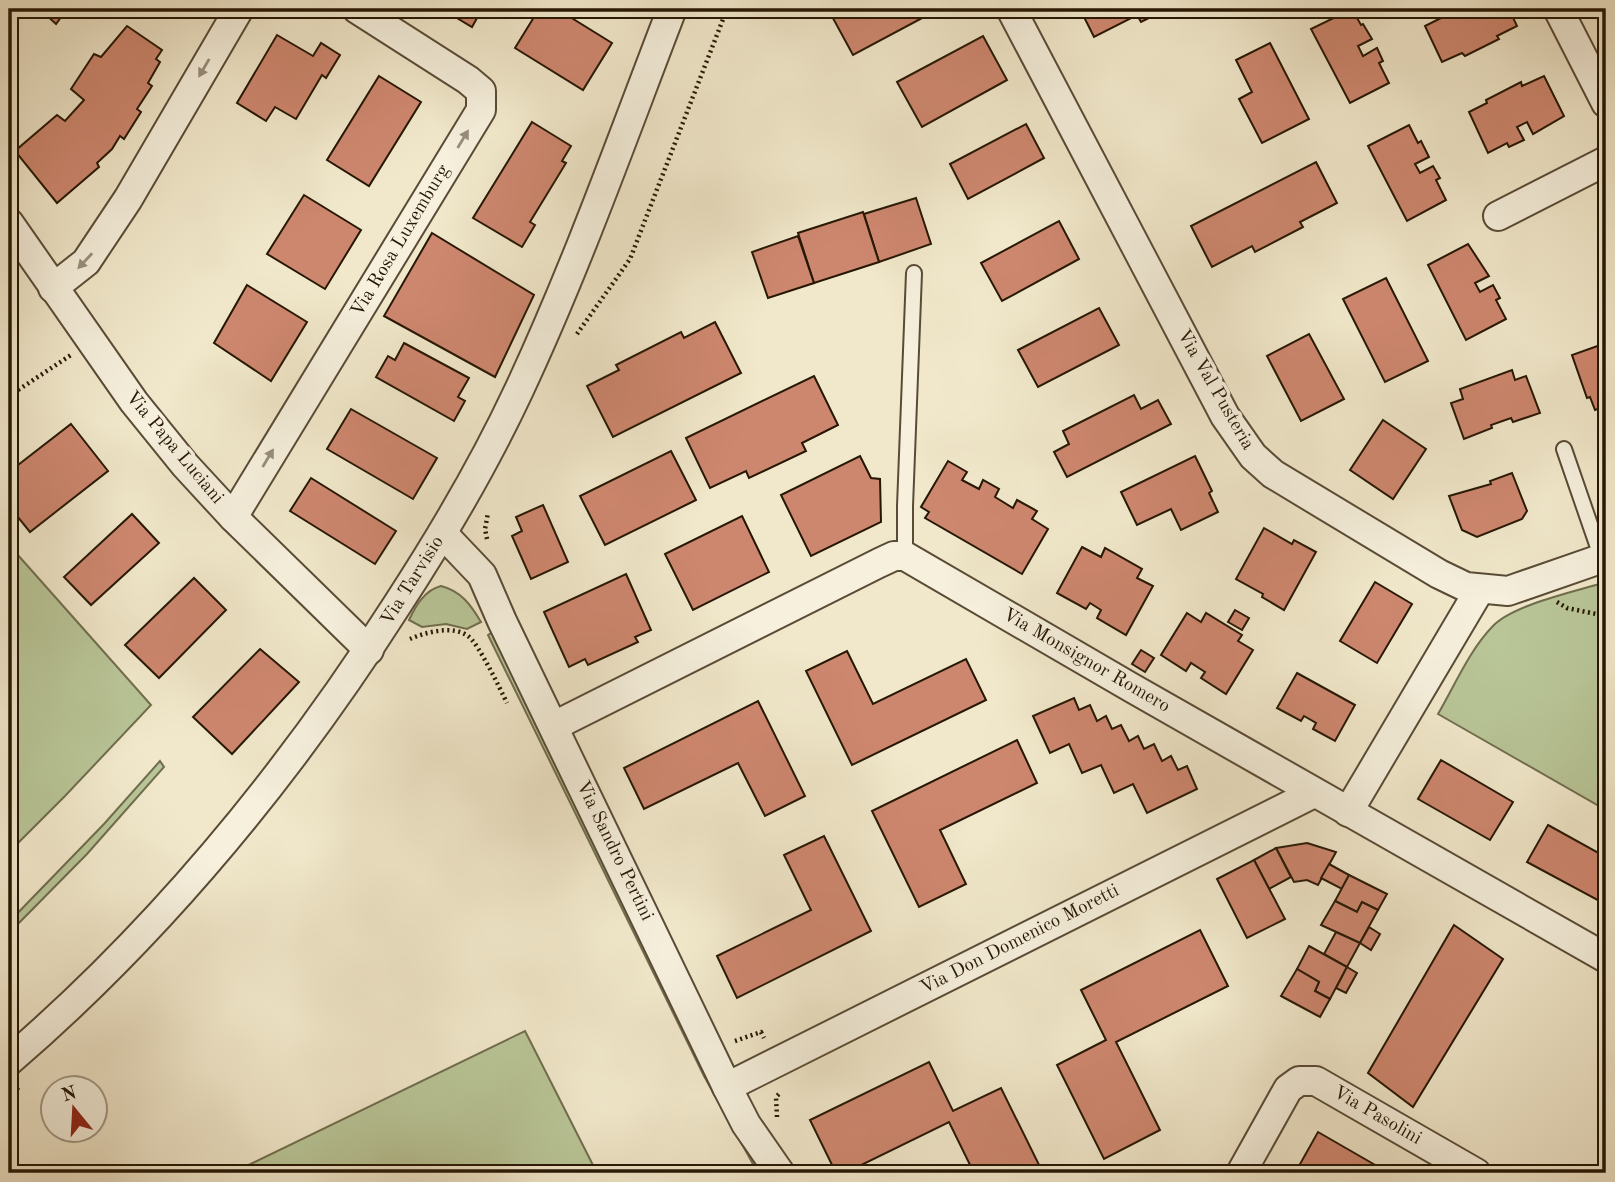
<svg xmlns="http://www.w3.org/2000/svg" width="1615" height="1182" font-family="'Old Standard TT',serif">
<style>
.green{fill:#b9c698;stroke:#706e4e;stroke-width:2}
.building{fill:#ce876f;stroke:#261704;stroke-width:2}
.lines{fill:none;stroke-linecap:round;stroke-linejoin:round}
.lane-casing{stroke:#594b36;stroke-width:18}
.street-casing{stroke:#594b36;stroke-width:32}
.path{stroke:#261704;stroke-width:4.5;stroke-dasharray:2 3.5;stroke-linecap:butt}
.lane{stroke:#f6f0dd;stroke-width:14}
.street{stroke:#f6f0dd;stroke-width:28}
.oneway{fill:#988e7b}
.labels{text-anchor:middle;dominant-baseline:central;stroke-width:7;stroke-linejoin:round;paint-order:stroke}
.street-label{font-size:19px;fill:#261704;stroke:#f6f0dd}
</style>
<rect width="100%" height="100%" fill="#f1e8cb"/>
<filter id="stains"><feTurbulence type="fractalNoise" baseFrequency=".00286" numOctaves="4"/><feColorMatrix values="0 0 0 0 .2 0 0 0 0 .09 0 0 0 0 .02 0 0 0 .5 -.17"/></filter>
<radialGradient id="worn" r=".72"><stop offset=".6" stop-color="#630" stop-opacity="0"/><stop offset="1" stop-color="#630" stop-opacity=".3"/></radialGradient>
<g class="green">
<path d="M9 545 151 705 65 796 9 852Z"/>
<path d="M1606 582V810L1438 714C1455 685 1469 651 1492 627 1511 605 1577 591 1606 582Z"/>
<path d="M441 586C461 591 471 605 481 622L467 629 446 624 422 627 409 620C416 605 425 590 441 586Z"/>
<path d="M494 631 765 1173H758L704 1076 488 635Z"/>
<path d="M160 761 164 767 87 854 9 933V922L104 824Z"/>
<path d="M525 1031 597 1173H232Z"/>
</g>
<g class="building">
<path d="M47 9H67L56 24 44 13Z"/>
<path d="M442 9H482L472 27Z"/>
<path d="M539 9H557L612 43 583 90 515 48Z"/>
<path d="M828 9H939L853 55Z"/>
<path d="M1080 9H1167L1141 22 1137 15 1094 37Z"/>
<path d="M1352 9 1361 25 1363 24 1372 39 1358 46 1363 56 1377 48 1383 61 1379 63 1389 83 1350 103 1311 29Z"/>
<path d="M1445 9H1459L1463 15 1470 12 1468 9H1509L1517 26 1497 36 1499 39 1465 56 1462 53 1442 62 1425 26 1443 17 1440 12Z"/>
<path d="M127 26 162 50 156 59 160 62 148 83 152 86 137 109 141 112 124 139 120 136 112 149 97 163 99 167 57 203 15 151 57 115 65 121 84 100 71 89 94 54 101 57Z"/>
<path d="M277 35 313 56 321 43 340 55 326 78 322 75 296 119 275 107 266 121 237 103Z"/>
<path d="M983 36 1007 80 922 127 897 82Z"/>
<path d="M1270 43 1309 119 1262 143 1239 99 1252 92 1236 60Z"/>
<path d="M379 76 421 102 369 186 327 160Z"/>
<path d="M1544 76 1564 116 1533 134 1527 122 1517 127 1524 140 1509 147 1507 143 1488 153 1469 112 1487 103 1486 100 1521 82 1522 86Z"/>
<path d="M532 122 571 146 562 161 566 163 530 222 535 225 522 247 473 218Z"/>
<path d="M1026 124 1044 158 968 199 950 164Z"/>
<path d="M1409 125 1418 143 1421 141 1429 157 1415 164 1420 173 1433 166 1440 178 1436 180 1446 200 1407 221 1368 146Z"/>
<path d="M1316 162 1337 203 1300 222 1303 227 1255 252 1252 246 1212 267 1191 226Z"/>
<path d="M304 195 361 230 325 289 267 254Z"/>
<path d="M916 198 931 244 879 262 864 214Z"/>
<path d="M863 212 879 262 814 283 798 233Z"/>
<path d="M1059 221 1079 259 1002 301 981 263Z"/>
<path d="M432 233 534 295 495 377 384 316Z"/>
<path d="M798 236 814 283 768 298 752 252Z"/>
<path d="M1468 244 1489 276 1475 283 1480 292 1493 285 1500 298 1496 300 1506 319 1466 340 1428 265Z"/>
<path d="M1386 278 1428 361 1385 382 1343 299Z"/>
<path d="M247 285 307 322 271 381 214 343Z"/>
<path d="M1099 308 1119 345 1038 387 1018 350Z"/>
<path d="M715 322 741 373 613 437 587 386 619 370 616 365 681 332 684 338Z"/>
<path d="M1309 334 1344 399 1301 421 1267 356Z"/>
<path d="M404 343 469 378 458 397 465 401 454 421 376 377 388 356 395 360Z"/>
<path d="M1606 343V406L1595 410 1590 397 1587 398 1572 355Z"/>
<path d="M1512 370 1515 380 1526 376 1540 413 1513 422 1511 418 1491 425 1492 428 1464 439 1451 403 1463 399 1460 389Z"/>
<path d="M814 376 838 425 802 443 806 451 749 478 746 471 710 488 686 438Z"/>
<path d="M1134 395 1141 409 1158 400 1171 424 1067 477 1054 452 1069 444 1063 431Z"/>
<path d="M351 409 437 458 413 499 327 449Z"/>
<path d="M1383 420 1426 449 1393 499 1350 470Z"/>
<path d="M71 424 108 471 30 532 9 506V472Z"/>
<path d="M671 451 696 500 605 545 580 496Z"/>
<path d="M860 456 871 478 880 479 881 522 811 556 781 495Z"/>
<path d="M1195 456 1212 491 1209 493 1218 512 1181 530 1171 509 1137 525 1121 492Z"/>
<path d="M948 461 967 472 962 480 979 489 983 480 999 489 995 497 1013 508 1017 500 1037 511 1032 519 1048 529 1022 574 925 518 929 512 921 507Z"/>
<path d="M1512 473 1527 511 1522 519 1477 537 1462 530 1449 496 1491 484 1490 481Z"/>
<path d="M311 478 396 531 375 564 290 511Z"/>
<path d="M543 505 568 562 531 579 512 536 522 531 516 517Z"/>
<path d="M132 514 159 543 91 605 64 577Z"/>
<path d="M742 516 769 572 693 610 665 554Z"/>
<path d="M1264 528 1292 544 1294 540 1316 552 1284 610 1262 597 1263 594 1236 579Z"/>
<path d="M1082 547 1101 557 1105 548 1142 569 1137 578 1153 586 1126 635 1097 618 1101 610 1090 603 1086 609 1057 593Z"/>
<path d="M626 574 651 630 635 637 638 642 588 665 585 659 569 667 544 612Z"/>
<path d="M194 578 226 610 159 678 125 645Z"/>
<path d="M1375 582 1412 604 1377 663 1340 641Z"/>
<path d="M1235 610 1249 618 1242 630 1228 622Z"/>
<path d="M1187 613 1201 622 1206 613 1242 635 1238 641 1253 650 1226 694 1201 678 1205 672 1191 663 1186 671 1161 655Z"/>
<path d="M260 649 299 682 232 754 193 717Z"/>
<path d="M1141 650 1154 658 1145 672 1132 664Z"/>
<path d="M847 651 873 704 966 659 986 700 852 765 806 671Z"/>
<path d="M1297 673 1355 705 1335 741 1313 729 1316 723 1304 716 1301 721 1277 708Z"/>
<path d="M1074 698 1079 710 1090 705 1097 721 1106 716 1112 729 1121 725 1129 741 1138 736 1144 749 1154 744 1162 761 1171 756 1178 770 1187 766 1197 789 1147 813 1133 784 1114 793 1101 765 1082 773 1069 744 1050 753 1033 716Z"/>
<path d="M758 701 805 796 765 816 738 763 644 809 624 768Z"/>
<path d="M1017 740 1037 783 940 830 966 884 919 907 872 811Z"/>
<path d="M1441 760 1513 802 1490 840 1418 799Z"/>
<path d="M1548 825 1606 857V897L1603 903 1527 862Z"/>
<path d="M824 836 871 931 737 998 717 956 811 910 784 855Z"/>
<path d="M1307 843 1336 852 1318 885 1307 880 1294 882 1276 848Z"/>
<path d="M1276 848 1291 877 1269 889 1254 860Z"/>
<path d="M1254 860 1285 919 1247 938 1217 879Z"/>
<path d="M1329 864 1349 875 1342 889 1321 878Z"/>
<path d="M1349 875 1387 894 1378 910 1362 902 1357 912 1335 901Z"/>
<path d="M1335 901 1357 912 1362 902 1378 910 1360 943 1321 925Z"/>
<path d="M1454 925 1503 959 1413 1107 1368 1073Z"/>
<path d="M1369 927 1380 934 1371 950 1360 943Z"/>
<path d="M1200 930 1228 986 1116 1042 1160 1130 1104 1159 1057 1065 1106 1040 1081 990Z"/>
<path d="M1336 932 1360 943 1347 967 1324 954Z"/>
<path d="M1309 946 1347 967 1330 999 1315 991 1319 982 1297 969Z"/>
<path d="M1347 967 1357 973 1346 993 1336 988Z"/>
<path d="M1297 969 1319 982 1315 991 1330 999 1320 1017 1281 996Z"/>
<path d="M929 1062 953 1111 1001 1088 1043 1173H974L949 1122 845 1173H836L810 1120Z"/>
<path d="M1318 1132 1389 1173H1295Z"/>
</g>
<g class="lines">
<defs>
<g id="lane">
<path d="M1564 449 1602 559"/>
<path d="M905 556V506L914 273"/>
</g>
<g id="street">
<path d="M1011 9 1225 416 1253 456 1273 474 1439 574 1466 587 1508 591 1606 557"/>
<path d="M1558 9 1606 103"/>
<path d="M1498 216 1606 161"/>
<path d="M9 223 134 402 185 465 233 517 369 650"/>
<path d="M53 288 86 262 128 199 239 9"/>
<path d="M233 517 481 110V91L468 80 357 9"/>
<path d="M443 534 482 575 502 621 727 1087 746 1124 780 1173"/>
<path d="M554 726 879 563 894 556H905L1132 688 1606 958"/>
<path d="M1348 812 1480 589"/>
<path d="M9 1061C161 930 289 774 397 605 442 536 484 465 519 390 577 266 623 136 672 9"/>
<path d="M727 1087 1314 793"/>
<path d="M1241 1173 1288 1089 1299 1081H1316L1476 1173"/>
</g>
</defs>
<use href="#lane" class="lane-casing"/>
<use href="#street" class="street-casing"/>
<g class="path">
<path d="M577 334 630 259 727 9"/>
<path d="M9 396 71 355"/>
<path d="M487 539 485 529 488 513"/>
<path d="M1557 602 1567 608 1606 616"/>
<path d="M410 639C426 632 453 625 468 636 479 644 500 689 507 703"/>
<path d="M735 1041 761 1032 764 1038"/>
<path d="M9 1096 19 1087"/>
<path d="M777 1117 776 1097 780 1093"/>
</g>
<use href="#lane" class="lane"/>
<use href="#street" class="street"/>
</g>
<defs><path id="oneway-solid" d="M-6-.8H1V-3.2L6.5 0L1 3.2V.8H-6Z" transform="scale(1.75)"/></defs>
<g class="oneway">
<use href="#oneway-solid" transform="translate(204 68) rotate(120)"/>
<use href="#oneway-solid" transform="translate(463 139) rotate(-59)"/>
<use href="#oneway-solid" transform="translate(85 261) rotate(133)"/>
<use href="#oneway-solid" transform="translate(268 458) rotate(-59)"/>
</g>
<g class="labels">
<g class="street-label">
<text transform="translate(401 241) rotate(-59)">Via Rosa Luxemburg</text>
<text transform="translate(1215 390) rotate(60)">Via Val Pusteria</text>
<text transform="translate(174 448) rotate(50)">Via Papa Luciani</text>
<text transform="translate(413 581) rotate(-58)">Via Tarvisio</text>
<text transform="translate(1086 661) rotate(30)">Via Monsignor Romero</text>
<text transform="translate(614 851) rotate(64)">Via Sandro Pertini</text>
<text transform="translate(1020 940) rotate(-27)">Via Don Domenico Moretti</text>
<text transform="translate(1377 1116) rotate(30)">Via Pasolini</text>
</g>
</g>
<rect width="1615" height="1182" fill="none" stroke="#f1e8cb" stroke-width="35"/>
<rect x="10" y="10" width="1594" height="1161" fill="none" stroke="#261704" stroke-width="3.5"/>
<rect x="18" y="18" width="1580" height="1147" fill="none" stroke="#261704" stroke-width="2"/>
<g transform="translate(74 1109) rotate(342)"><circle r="33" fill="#f6f0dd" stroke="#a39986" stroke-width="2"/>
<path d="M0-5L12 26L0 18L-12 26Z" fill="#8f2418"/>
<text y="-10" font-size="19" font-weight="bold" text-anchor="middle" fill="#261704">N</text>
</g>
<rect width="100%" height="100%" filter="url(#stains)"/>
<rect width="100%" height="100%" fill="url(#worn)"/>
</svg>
